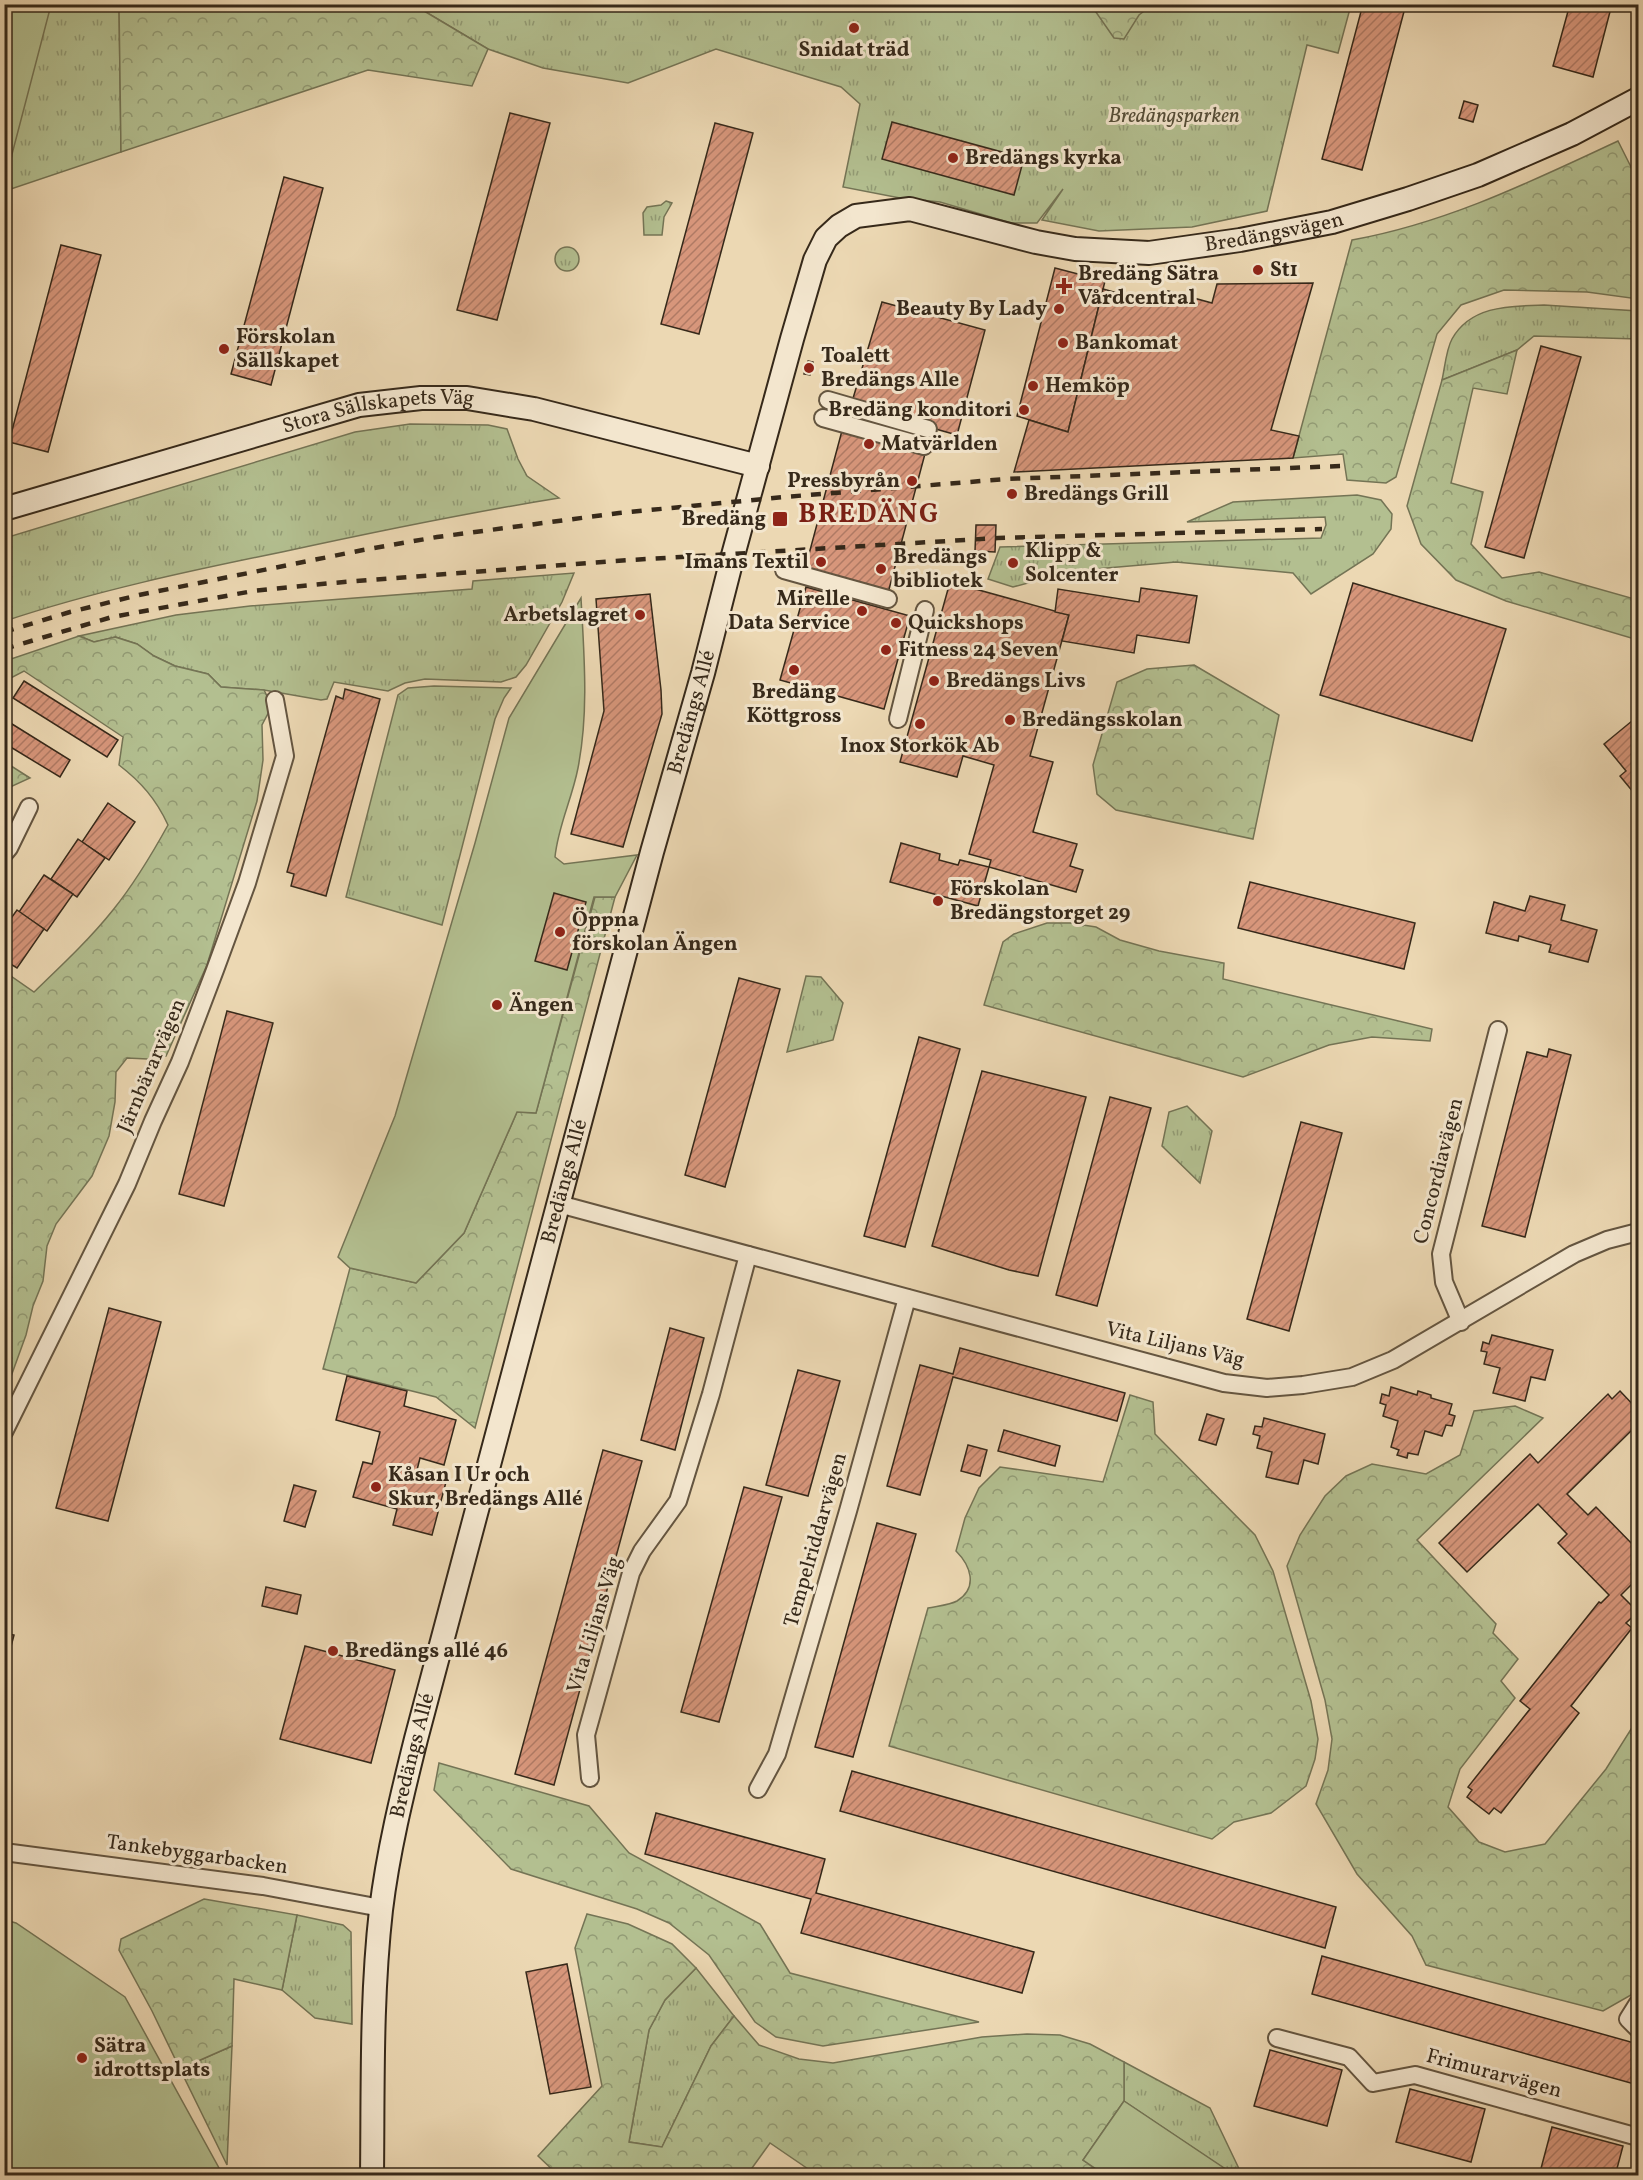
<svg xmlns="http://www.w3.org/2000/svg" width="1643" height="2180" font-family="Vollkorn,serif">
<style>
.grass{fill:url(#grass-tufts);stroke:#747455;stroke-width:1.5}
.forest{fill:url(#forest-crowns);stroke:#747455;stroke-width:1.5}
.garden{fill:#b3bf90;stroke:#747455;stroke-width:1.5}
.building{fill:url(#building-hatch);stroke:#36291a;stroke-width:1.5}
.lines{fill:none;stroke-linecap:round;stroke-linejoin:round}
.street-casing{stroke:#645540;stroke-width:20}
.secondary-casing{stroke:#36291a;stroke-width:26}
.street{stroke:#f3e6ce;stroke-width:16}
.secondary{stroke:#f3e6ce;stroke-width:22}
.rail{stroke:#36291a;stroke-width:4.5;stroke-dasharray:10 10;stroke-linecap:butt}
.poi-dot{fill:#8f2418;stroke:#f3e6ce;stroke-width:2}
.labels{text-anchor:middle;dominant-baseline:central;stroke-width:6;stroke-linejoin:round;paint-order:stroke}
.poi-label{font-size:21px;font-weight:bold;fill:#36291a;stroke:#f3e6ce;text-anchor:start}
.park-label{font-size:21px;font-style:italic;fill:#554e38;stroke:#f3e6ce}
.street-label{font-size:21px;fill:#36291a;stroke:#f3e6ce}
.district-label{font-size:27px;font-weight:bold;letter-spacing:1.5px;fill:#7a1f14;stroke:#f3e6ce}
</style>
<defs>
<pattern id="grass-tufts" width="24" height="20" patternUnits="userSpaceOnUse" patternTransform="scale(1.5)"><rect width="24" height="20" fill="#b3bf90"/><path d="M3 7l-1-3M5 7V3M7 7l1-3M15 17l-1-3M17 17v-4M19 17l1-3" fill="none" stroke="#929b75"/></pattern>
<pattern id="forest-crowns" width="20" height="18" patternUnits="userSpaceOnUse" patternTransform="scale(1.5)"><rect width="20" height="18" fill="#b3bf90"/><path d="M2 6a3 3 0 1 1 6 0M12 15a3 3 0 1 1 6 0" fill="none" stroke="#929b75"/></pattern>
<pattern id="building-hatch" width="6" height="6" patternUnits="userSpaceOnUse" patternTransform="scale(1.5)"><rect width="6" height="6" fill="#d7967b"/><path d="M-1 1l2-2M0 6l6-6M5 7l2-2" fill="none" stroke="#af7a64"/></pattern>
</defs>
<rect width="100%" height="100%" fill="#ecd8b3"/>
<filter id="stains"><feTurbulence type="fractalNoise" baseFrequency=".00333" numOctaves="4"/><feColorMatrix values="0 0 0 0 .2 0 0 0 0 .09 0 0 0 0 .02 0 0 0 .5 -.17"/></filter>
<radialGradient id="worn" r=".72"><stop offset=".6" stop-color="#630" stop-opacity="0"/><stop offset="1" stop-color="#630" stop-opacity=".3"/></radialGradient>
<g class="grass">
<path d="M4 5H119L121 152 5 191Z"/>
<path d="M414 5H1351L1338 53 1307 45 1267 211 1192 227 1099 231 1042 220 1063 189 1037 223H1011L940 202 900 198 843 187 860 104 841 87 716 49 628 83 543 68 488 49Z"/>
<path d="M666 201 672 203 664 217 662 235H644L643 213 647 207 661 205Z"/>
<circle cx="567" cy="259" r="12"/>
<path d="M1544 305 1638 311V339L1534 336 1517 350 1442 380C1445 367 1446 350 1452 339 1471 305 1511 306 1544 305Z"/>
<path d="M410 424 488 425 507 429 518 459 527 476 559 498C466 513 374 532 282 552 189 571 95 591 5 621V538L355 432Z"/>
<path d="M1357 495 1381 500 1392 514 1391 529 1373 554 1311 594 1293 573 1176 562 1072 571 1013 587 988 579 1000 547 1321 538 1326 525 1325 517 1187 522 1233 502Z"/>
<path d="M574 573 562 602 526 665 516 677 501 682 425 679 405 683 388 691 334 682 327 699 321 700 264 690 221 687 208 674 175 666 154 656 137 644 116 637 94 642 79 636 176 615 250 606 472 589 473 581Z"/>
<path d="M434 686 511 688 504 698 495 719 442 925 346 897 398 695 408 688Z"/>
<path d="M806 976 821 977 843 1003 833 1040 787 1052Z"/>
<path d="M1187 1106 1212 1131 1200 1183 1162 1146 1169 1112Z"/>
<path d="M297 1915 343 1925 351 1932 352 2024 315 2018 282 1990Z"/>
<path d="M696 1968 734 2016 711 2046 662 2147 629 2142 649 2030 665 2000Z"/>
<path d="M232 2046 227 2165 180 2069Z"/>
<path d="M1124 2062 1210 2108 1242 2175H1223L1226 2170 1124 2101Z"/>
</g>
<g class="forest">
<path d="M119 5H414L488 49 472 86 368 70 121 152Z"/>
<path d="M1091 5H1152L1139 15 1124 39 1114 38Z"/>
<path d="M1618 141 1638 181V299L1587 292 1504 290 1461 305 1437 334 1396 477 1386 483 1347 480 1343 454 1293 458 1352 240C1447 223 1532 181 1618 141Z"/>
<path d="M1517 350 1507 394 1473 388 1451 483 1483 492 1471 544 1502 578 1539 572 1638 600V640L1506 601 1456 580 1421 544 1407 506 1442 380Z"/>
<path d="M79 636 94 642 115 637 137 644 154 656 175 666 208 674 221 687 264 690 272 706 262 725 263 760 257 801 207 965 166 1056 148 1059 127 1058 116 1072 115 1102 109 1136 92 1176 56 1224 47 1246 43 1281 33 1306 26 1335 5 1393V972L34 992C61 966 89 940 113 910 134 884 152 854 168 825 156 799 141 782 119 765L123 737 24 671 5 681V661Z"/>
<path d="M1194 665 1279 715 1253 839 1116 810 1097 794 1093 765 1117 682 1147 669Z"/>
<path d="M5 762 30 778 10 787 5 796Z"/>
<path d="M595 897H615L475 1428 436 1397 323 1369 350 1268 416 1283 464 1233 517 1112 536 1113Z"/>
<path d="M1047 923H1070L1096 927 1120 940 1159 951 1224 963 1223 979 1432 1029 1430 1041 1372 1037 1329 1045 1243 1077 984 1005 1003 942 1014 934Z"/>
<path d="M1130 1395 1153 1402 1155 1434 1255 1535 1273 1571 1311 1701 1318 1739 1315 1759 1306 1786 1271 1813 1234 1822 1212 1839 889 1746 928 1608C937 1606 950 1605 957 1601 979 1587 970 1565 956 1551L965 1518 979 1488 1000 1467 1103 1482Z"/>
<path d="M1515 1406 1543 1418 1417 1540 1496 1624 1493 1633 1518 1659 1501 1681 1515 1698 1460 1769 1448 1807 1479 1842 1505 1852 1545 1844 1606 1769 1638 1718V1969L1631 1995 1603 2011 1426 1965 1412 1936 1357 1874 1316 1804 1328 1770 1332 1739 1325 1700 1287 1566 1300 1535 1325 1496 1346 1476 1372 1464 1426 1474 1460 1455 1474 1411Z"/>
<path d="M439 1763 589 1806 629 1853 760 1924 790 1973 979 2022 823 2046 776 2037 755 2022 709 1955 669 1923 637 1909 511 1869 434 1790Z"/>
<path d="M204 1899 297 1915 282 1990 234 1979 232 2046 180 2069 152 2011 119 1950 121 1939Z"/>
<path d="M587 1914 628 1924 672 1944 696 1968 665 2000 649 2030 629 2142 662 2147 711 2046 734 2016 759 2045 799 2059 833 2063 982 2037 1027 2034 1060 2035 1090 2044 1124 2062V2101L1083 2160 1105 2175H817L770 2143 747 2175H558L538 2156 602 2086 575 1948Z"/>
</g>
<g class="garden">
<path d="M4 5H51L5 181H4Z"/>
<path d="M581 598C584 654 589 712 578 768 572 799 558 826 555 857L564 864 637 855 615 897H594L536 1113 517 1112 464 1233 416 1283 350 1268 338 1257 395 1116 475 843 509 718Z"/>
<path d="M5 1920 16 1923 125 1997 219 2168V2175H5Z"/>
<path d="M1124 2101 1227 2170 1223 2175H1105L1083 2160Z"/>
</g>
<g class="building">
<path d="M1363 4H1406L1362 170 1322 159Z"/>
<path d="M1570 4H1612L1593 77 1553 66Z"/>
<path d="M1464 101 1478 105 1473 122 1459 118Z"/>
<path d="M510 113 550 123 497 320 457 310Z"/>
<path d="M892 122 1024 158 1014 195 882 159Z"/>
<path d="M715 123 753 133 699 334 661 324Z"/>
<path d="M284 177 323 188 271 385 231 374Z"/>
<path d="M61 245 101 255 48 452 9 442Z"/>
<path d="M1055 268 1105 281 1068 432 1017 416Z"/>
<path d="M1313 283 1271 430 1299 436 1293 458 1014 472 1029 420 1068 432 1103 289 1163 306 1168 291 1212 303 1217 284Z"/>
<path d="M882 302 985 330 957 435 851 405Z"/>
<path d="M1541 346 1581 357 1524 558 1485 547Z"/>
<path d="M808 361 813 362 810 375 804 374Z"/>
<path d="M843 427 926 450 888 593 805 569Z"/>
<path d="M976 525H996L995 552 975 551Z"/>
<path d="M950 582 1069 615 1030 756 1053 762 1033 832 1077 844 1070 866 1083 870 1076 892 989 867 991 860 969 854 994 765 963 756 957 777 900 762Z"/>
<path d="M1353 583 1506 629 1472 741 1320 695Z"/>
<path d="M806 587 910 616 884 709 780 680Z"/>
<path d="M1141 588 1197 596 1189 643 1137 635 1134 653 1062 641 1069 615 1055 612 1058 589 1139 602Z"/>
<path d="M650 594 661 690 662 714 623 847 571 834 604 711 596 599Z"/>
<path d="M24 681 118 740 107 757 13 698Z"/>
<path d="M345 689 380 699 326 896 291 886 294 874 287 872 336 696 343 699Z"/>
<path d="M1638 716V798L1620 776 1626 771 1604 744Z"/>
<path d="M4 719 70 760 60 777 4 743Z"/>
<path d="M108 803 135 822 109 860 82 842Z"/>
<path d="M78 839 105 858 77 897 51 879Z"/>
<path d="M901 843 940 854 939 860 958 865 960 860 989 867 978 906 890 882Z"/>
<path d="M44 875 73 894 47 931 19 912Z"/>
<path d="M1250 882 1415 923 1404 969 1238 928Z"/>
<path d="M554 893 586 902 567 970 535 961Z"/>
<path d="M1530 896 1565 905 1561 920 1597 930 1588 962 1549 952 1551 945 1519 936 1518 941 1486 933 1494 902 1525 911Z"/>
<path d="M17 910 44 929 17 968 4 960V928Z"/>
<path d="M739 978 780 989 725 1187 685 1175Z"/>
<path d="M227 1011 273 1023 224 1206 179 1194Z"/>
<path d="M919 1037 960 1049 905 1247 864 1236Z"/>
<path d="M1549 1049 1571 1055 1525 1237 1482 1226 1527 1052 1547 1057Z"/>
<path d="M982 1071 1086 1097 1038 1276 1009 1270 932 1246Z"/>
<path d="M1110 1097 1151 1108 1097 1306 1056 1295Z"/>
<path d="M1301 1122 1342 1133 1289 1331 1247 1319Z"/>
<path d="M109 1308 161 1322 108 1521 56 1508Z"/>
<path d="M670 1328 704 1338 675 1450 641 1440Z"/>
<path d="M1492 1335 1553 1350 1545 1380 1531 1377 1525 1401 1493 1393 1500 1368 1484 1364 1487 1352 1481 1351 1483 1342 1489 1344Z"/>
<path d="M960 1348 1125 1393 1117 1421 953 1377 920 1495 887 1486 920 1365 953 1374Z"/>
<path d="M798 1370 840 1381 808 1496 766 1485Z"/>
<path d="M347 1376 407 1391 404 1406 456 1420 444 1465 420 1458 416 1474 446 1482 432 1535 393 1525 397 1509 353 1497 363 1462 372 1464 380 1432 336 1420Z"/>
<path d="M1391 1387 1417 1395 1418 1391 1431 1395V1398L1452 1404 1449 1414 1455 1416 1452 1426 1446 1425 1442 1436 1425 1431 1418 1455 1408 1453 1407 1458 1397 1455 1399 1450 1391 1447 1398 1421 1383 1416 1386 1405 1380 1403 1382 1394 1389 1396Z"/>
<path d="M1620 1391 1638 1410V1416L1633 1421 1637 1425 1567 1494 1588 1515 1596 1507 1638 1550V1578L1621 1595 1638 1612 1626 1623 1632 1628 1571 1706 1579 1713 1501 1813 1494 1808 1489 1814 1467 1797 1472 1790 1468 1787 1530 1709 1520 1701 1599 1602 1601 1603 1609 1595 1558 1543 1567 1534 1538 1504 1467 1572 1439 1543 1530 1454 1538 1463 1608 1394 1612 1399Z"/>
<path d="M1207 1414 1224 1419 1216 1445 1199 1440Z"/>
<path d="M1264 1418 1325 1434 1318 1464 1304 1460 1298 1484 1266 1477 1272 1452 1257 1448 1260 1436 1253 1434 1255 1426 1262 1427Z"/>
<path d="M1004 1430 1060 1446 1055 1466 998 1451Z"/>
<path d="M968 1445 987 1450 980 1476 961 1471Z"/>
<path d="M603 1450 642 1461 554 1785 515 1774Z"/>
<path d="M294 1485 316 1491 305 1527 284 1521Z"/>
<path d="M744 1487 782 1497 719 1722 681 1712Z"/>
<path d="M877 1523 916 1534 853 1757 815 1747Z"/>
<path d="M266 1587 301 1595 297 1614 262 1606Z"/>
<path d="M4 1633 14 1635 4 1673Z"/>
<path d="M305 1646 395 1670 371 1763 280 1739Z"/>
<path d="M852 1771 1336 1907 1325 1948 840 1811Z"/>
<path d="M656 1813 825 1859 816 1893 1034 1952 1022 1993 801 1933 811 1899 645 1854Z"/>
<path d="M1322 1956 1638 2044V2085L1312 1994Z"/>
<path d="M567 1964 591 2087 550 2094 526 1972Z"/>
<path d="M1270 2050 1342 2070 1327 2126 1254 2106Z"/>
<path d="M1410 2089 1485 2109 1471 2162 1396 2142Z"/>
<path d="M1552 2127 1623 2146 1615 2176H1539Z"/>
</g>
<g class="lines">
<defs>
<g id="street">
<path d="M828 400 928 429"/>
<path d="M823 418 924 446"/>
<path d="M784 570 888 599"/>
<path d="M898 719 925 610"/>
<path d="M4 854 9 848 29 807"/>
<path d="M559 1204 1224 1383 1267 1388 1303 1385 1352 1377 1393 1360 1574 1254 1607 1240 1638 1232"/>
<path d="M1461 1322 1444 1282 1441 1254 1498 1030"/>
<path d="M4 1432 127 1184 153 1121 180 1062 215 970 247 883 285 756 275 700"/>
<path d="M590 1778 586 1735 631 1573 642 1551 678 1501 711 1394 748 1255"/>
<path d="M758 1789 777 1754 848 1511 907 1298"/>
<path d="M4 1852 263 1886 381 1908"/>
<path d="M1638 2003 1628 2019 1638 2029"/>
<path d="M1277 2038 1349 2057 1373 2083 1415 2075 1638 2137"/>
</g>
<g id="secondary">
<path id="s1" d="M4 509 359 405 421 398H467L534 409 758 466"/>
<path id="s2" d="M372 2176C373 2087 371 1998 381 1910 388 1852 402 1795 416 1739L652 852 703 673 732 559 792 339 815 260 826 238 839 226 856 216 910 209 1036 242 1075 249 1149 253 1240 240 1332 222 1408 199 1478 175 1572 134 1638 99"/>
</g>
</defs>
<use href="#street" class="street-casing"/>
<use href="#secondary" class="secondary-casing"/>
<use href="#street" class="street"/>
<use href="#secondary" class="secondary"/>
<g class="rail">
<path d="M4 632 70 612 139 595 363 550 437 537 619 513 784 497 1006 479 1342 466"/>
<path d="M4 649 112 617 253 591 332 583 614 561 998 538 1322 529"/>
</g>
</g>
<g class="poi-dot">
<circle cx="854" cy="28" r="6"/>
<circle cx="953" cy="158" r="6"/>
<circle cx="1258" cy="270" r="6"/>
<path d="M1061 277h6v6h6v6h-6v6h-6v-6h-6v-6h6z"/>
<circle cx="1059" cy="309" r="6"/>
<circle cx="1063" cy="343" r="6"/>
<circle cx="224" cy="349" r="6"/>
<circle cx="809" cy="368" r="6"/>
<circle cx="1033" cy="386" r="6"/>
<circle cx="1024" cy="410" r="6"/>
<circle cx="869" cy="444" r="6"/>
<circle cx="912" cy="481" r="6"/>
<circle cx="1012" cy="494" r="6"/>
<rect x="772" y="511" width="16" height="16" rx="3"/>
<circle cx="821" cy="562" r="6"/>
<circle cx="1013" cy="563" r="6"/>
<circle cx="881" cy="569" r="6"/>
<circle cx="862" cy="611" r="6"/>
<circle cx="640" cy="615" r="6"/>
<circle cx="896" cy="623" r="6"/>
<circle cx="886" cy="650" r="6"/>
<circle cx="794" cy="670" r="6"/>
<circle cx="934" cy="681" r="6"/>
<circle cx="1010" cy="720" r="6"/>
<circle cx="920" cy="724" r="6"/>
<circle cx="938" cy="901" r="6"/>
<circle cx="560" cy="932" r="6"/>
<circle cx="497" cy="1005" r="6"/>
<circle cx="376" cy="1487" r="6"/>
<circle cx="333" cy="1651" r="6"/>
<circle cx="82" cy="2058" r="6"/>
</g>
<g class="labels">
<g class="poi-label">
<text x="854" y="50" text-anchor="middle">Snidat träd</text>
<text x="965" y="158">Bredängs kyrka</text>
<text x="1270" y="270">St1</text>
<text x="1078" y="274">Bredäng Sätra<tspan x="1078" dy="24">Vårdcentral</tspan></text>
<text x="1047" y="309" text-anchor="end">Beauty By Lady</text>
<text x="236" y="337">Förskolan<tspan x="236" dy="24">Sällskapet</tspan></text>
<text x="1075" y="343">Bankomat</text>
<text x="821" y="356">Toalett<tspan x="821" dy="24">Bredängs Alle</tspan></text>
<text x="1045" y="386">Hemköp</text>
<text x="1012" y="410" text-anchor="end">Bredäng konditori</text>
<text x="881" y="444">Matvärlden</text>
<text x="900" y="481" text-anchor="end">Pressbyrån</text>
<text x="1024" y="494">Bredängs Grill</text>
<text x="766" y="519" text-anchor="end">Bredäng</text>
<text x="1025" y="551">Klipp &amp;<tspan x="1025" dy="24">Solcenter</tspan></text>
<text x="893" y="557">Bredängs<tspan x="893" dy="24">bibliotek</tspan></text>
<text x="809" y="562" text-anchor="end">Imans Textil</text>
<text x="850" y="599" text-anchor="end">Mirelle<tspan x="850" dy="24">Data Service</tspan></text>
<text x="628" y="615" text-anchor="end">Arbetslagret</text>
<text x="908" y="623">Quickshops</text>
<text x="898" y="650">Fitness 24 Seven</text>
<text x="946" y="681">Bredängs Livs</text>
<text x="794" y="692" text-anchor="middle">Bredäng<tspan x="794" dy="24">Köttgross</tspan></text>
<text x="1022" y="720">Bredängsskolan</text>
<text x="920" y="746" text-anchor="middle">Inox Storkök Ab</text>
<text x="950" y="889">Förskolan<tspan x="950" dy="24">Bredängstorget 29</tspan></text>
<text x="572" y="920">Öppna<tspan x="572" dy="24">förskolan Ängen</tspan></text>
<text x="509" y="1005">Ängen</text>
<text x="388" y="1475">Kåsan I Ur och<tspan x="388" dy="24">Skur, Bredängs Allé</tspan></text>
<text x="345" y="1651">Bredängs allé 46</text>
<text x="94" y="2046">Sätra<tspan x="94" dy="24">idrottsplats</tspan></text>
</g>
<g class="park-label">
<text x="1174" y="116">Bredängsparken</text>
</g>
<g class="street-label">
<text stroke="none"><textPath href="#s2" startOffset="2460">Bredängsvägen</textPath></text>
<text stroke="none"><textPath href="#s1" startOffset="388">Stora Sällskapets Väg</textPath></text>
<text stroke="none"><textPath href="#s2" startOffset="1504">Bredängs Allé</textPath></text>
<text transform="translate(152 1066) rotate(-67)">Järnbärarvägen</text>
<text transform="translate(1439 1171) rotate(-76)">Concordiavägen</text>
<text stroke="none"><textPath href="#s2" startOffset="1018">Bredängs Allé</textPath></text>
<text transform="translate(1175 1345) rotate(13)">Vita Liljans Väg</text>
<text transform="translate(816 1540) rotate(-74)">Tempelriddarvägen</text>
<text transform="translate(595 1625) rotate(-73)">Vita Liljans Väg</text>
<text stroke="none"><textPath href="#s2" startOffset="424">Bredängs Allé</textPath></text>
<text transform="translate(197 1855) rotate(8)">Tankebyggarbacken</text>
<text transform="translate(1494 2074) rotate(15)">Frimurarvägen</text>
</g>
<g class="district-label">
<text x="869" y="515">BREDÄNG</text>
</g>
</g>
<rect width="1643" height="2180" fill="none" stroke="#ecd8b3" stroke-width="24"/>
<rect x="6" y="6" width="1631" height="2168" fill="none" stroke="#36291a" stroke-width="3"/>
<rect x="12" y="12" width="1619" height="2156" fill="none" stroke="#36291a" stroke-width="1.5"/>
<rect width="100%" height="100%" filter="url(#stains)"/>
<rect width="100%" height="100%" fill="url(#worn)"/>
</svg>
